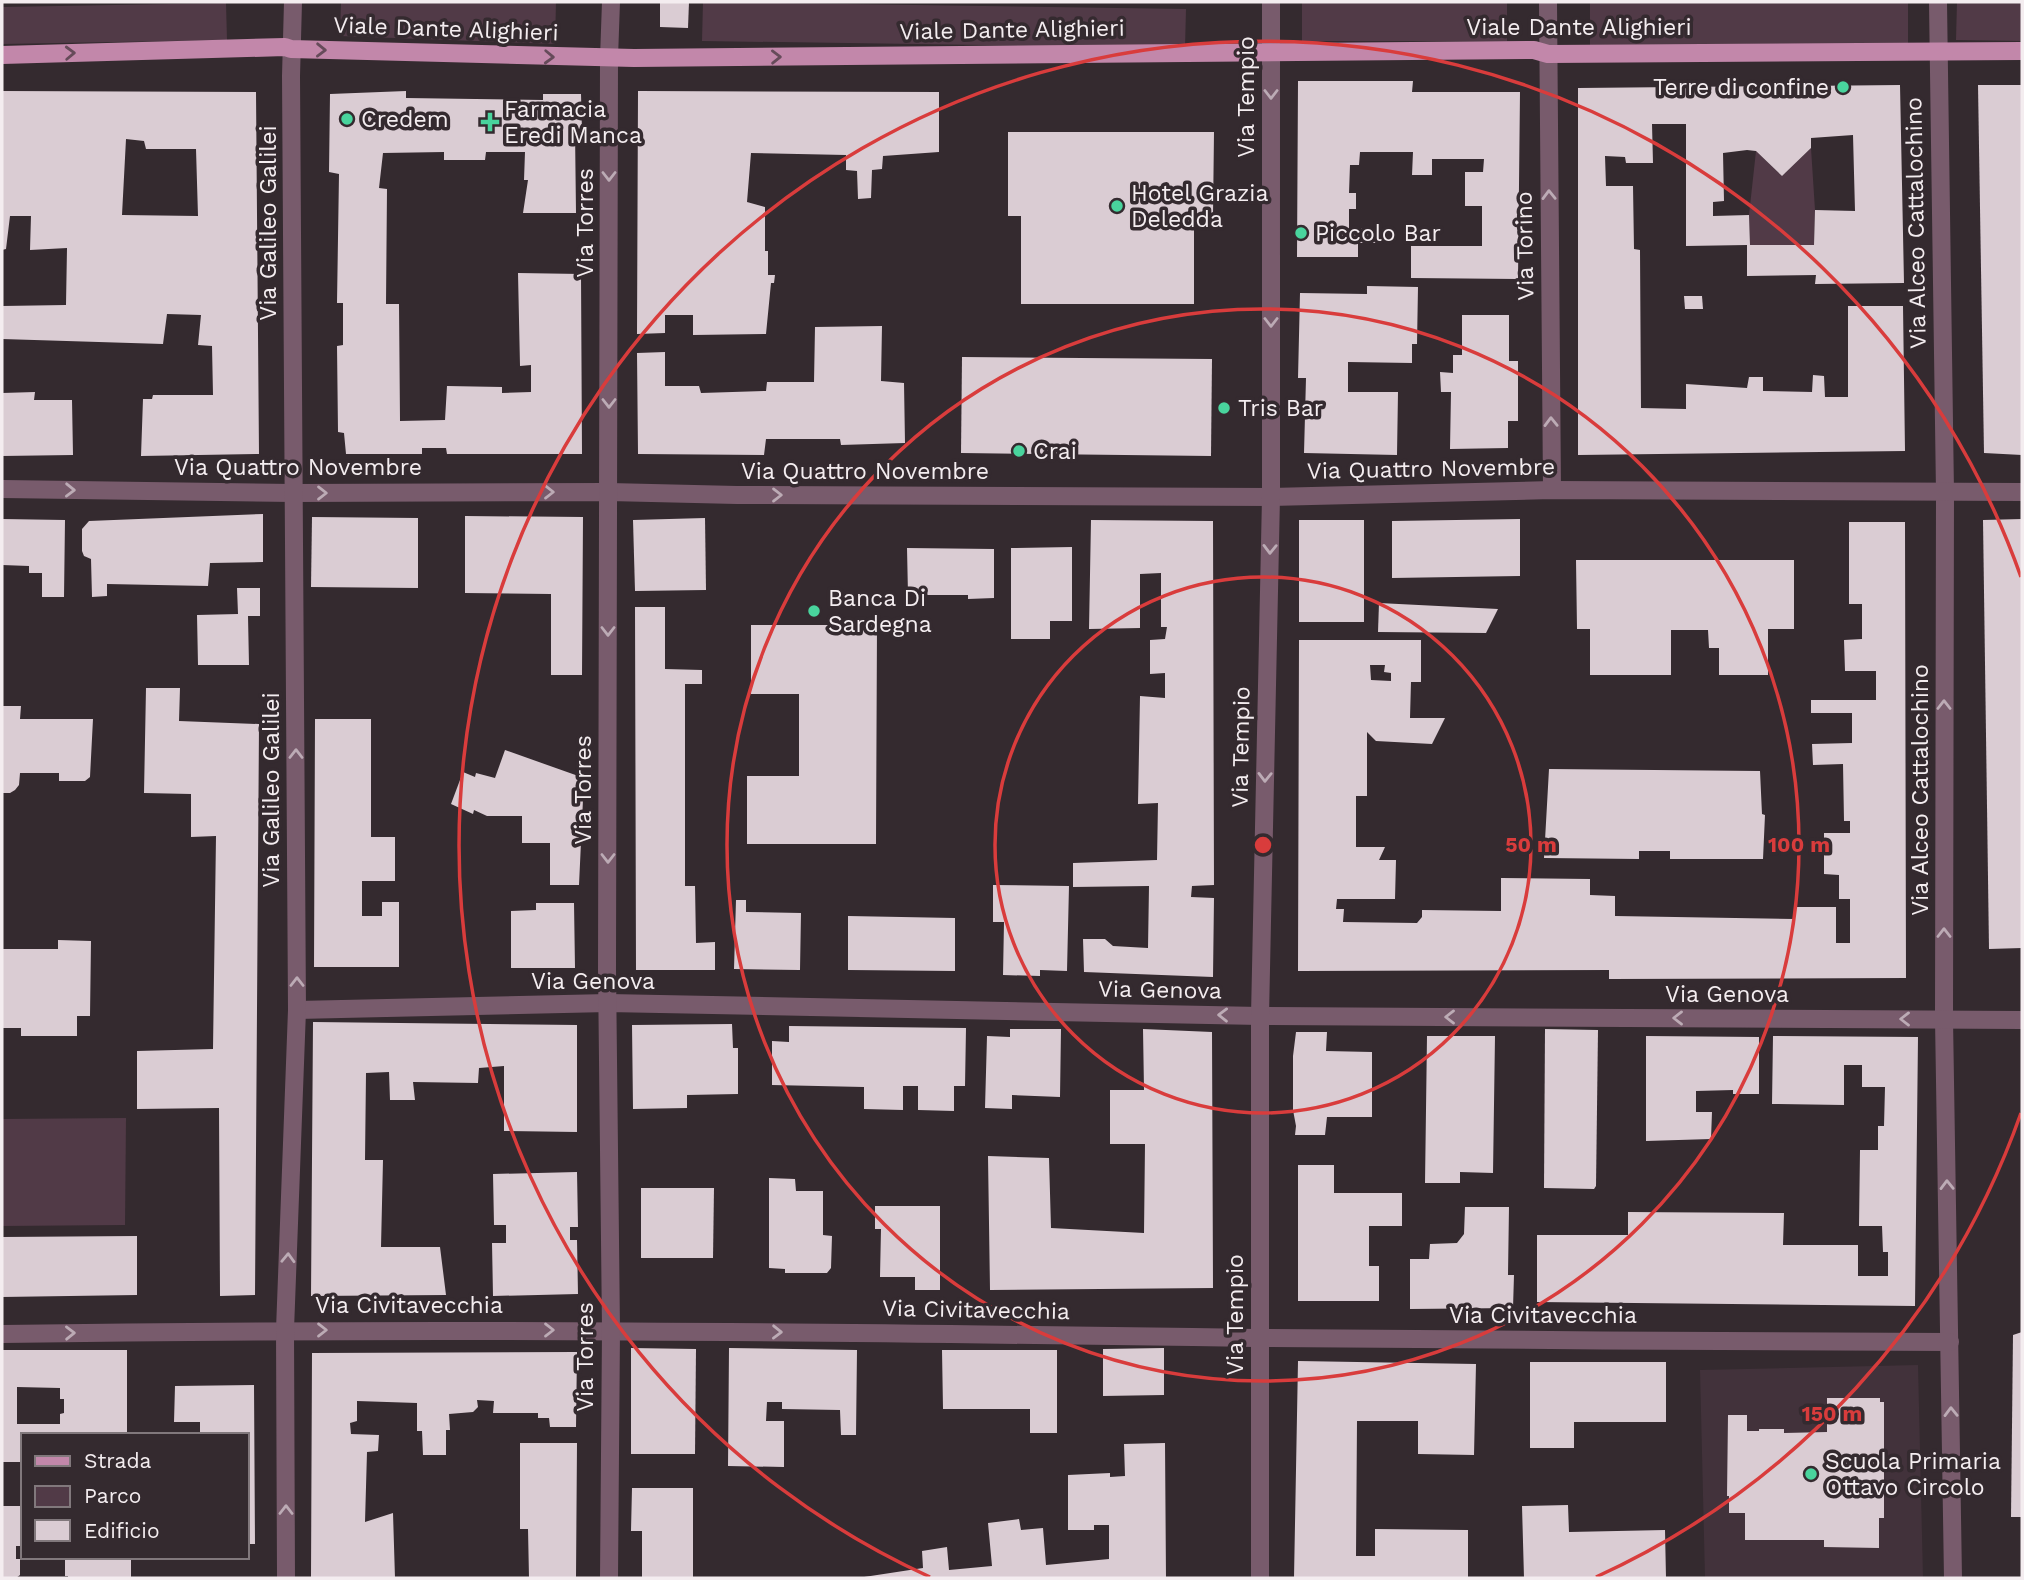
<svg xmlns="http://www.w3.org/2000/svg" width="2024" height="1580" font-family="'Work Sans',sans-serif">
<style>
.built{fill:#42323b}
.green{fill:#513a47}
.building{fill:#daccd3;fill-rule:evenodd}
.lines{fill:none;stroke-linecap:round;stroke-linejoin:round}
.minor{stroke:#785b6c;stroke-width:18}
.major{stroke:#c287aa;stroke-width:18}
.oneway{stroke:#664b5a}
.oneway2{stroke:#bcabb5}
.ring{fill:none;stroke:#d93c3c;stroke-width:3.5}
.poi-dot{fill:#49d49d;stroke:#342a2f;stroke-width:2.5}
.labels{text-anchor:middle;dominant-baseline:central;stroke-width:7;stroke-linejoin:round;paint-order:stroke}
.street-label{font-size:23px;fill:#f4edf0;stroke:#342a2f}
.poi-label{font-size:23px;fill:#f4edf0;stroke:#342a2f;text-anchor:start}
.centre{fill:#d93c3c;stroke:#342a2f;stroke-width:3.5}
.ring-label{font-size:21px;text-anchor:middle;font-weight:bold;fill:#d93c3c;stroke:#342a2f;stroke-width:7;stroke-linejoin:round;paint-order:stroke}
</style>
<rect width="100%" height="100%" fill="#342a2f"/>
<path class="built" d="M1918 1365 1923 1578H1705L1700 1370Z"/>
<g class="green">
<path d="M341 2H556L555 44 340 36Z"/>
<path d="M703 2 1186 9 1185 48 702 41Z"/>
<path d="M1590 2H1908V43L1590 45Z"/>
<path d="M1957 2H2022V41L1956 40Z"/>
<path d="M226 3 227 40 2 44V7Z"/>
<rect x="1302" y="3" width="205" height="38"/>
<path d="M1811 148 1815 210 1814 245H1750L1749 215 1756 151 1782 176Z"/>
<path d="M126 1118 125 1225 2 1226V1119Z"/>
</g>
<g class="building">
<path d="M660 2H689L688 28 660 27Z"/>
<path d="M1298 81H1413L1412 92H1520L1518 279 1411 278V246H1482V206H1465V172H1483L1484 159H1432V175H1412L1413 152H1360L1359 165H1350L1349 193H1356V209H1349V228H1378V243H1358V257H1297Z"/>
<path d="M1900 85 1904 283 1815 284 1816 275 1747 276V245L1686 246V124H1652L1653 163H1626L1625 157 1605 156 1606 186H1633L1634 249 1640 250 1641 408 1686 409V384L1747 388 1749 377H1763V391L1812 392 1813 375 1824 376 1825 397H1848V306H1903L1905 451 1578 455V88ZM1853 135 1855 211 1815 210 1814 245H1750L1749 215 1713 216V202L1724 201 1723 153 1747 150 1756 151 1782 176 1811 148V138Z"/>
<path d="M1978 85H2022V455L1984 453Z"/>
<path d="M2 91 256 92 259 454 141 456 143 399H152L153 395H213L212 346 198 345 201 315 167 314 163 344 2 339V306L66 305 67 248 30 250 31 216H10L6 249 2 250ZM126 139 144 141 146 149H196L198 216 122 215Z"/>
<path d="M406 91V98L543 100V94H581L582 131H575L576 213H523L528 180H524L525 152H486L485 160H444V152L383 153 379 188 387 189 386 304H399L400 421 445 420 447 386 502 387V393L531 392V365L520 366 518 273 581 274 582 454H447L446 448H422V454H346L344 433 338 432 337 346 343 345V303H337L339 174 329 172 330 94Z"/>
<path d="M638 91 939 92V152L883 156 882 169 872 170 871 198 858 199 857 171 846 170V155L751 153 747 202 765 207V251H768V275H775L774 283H771L766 334 693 335V315H665V333L637 334Z"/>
<path d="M1008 132H1214L1213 215H1194V304H1021V216H1008Z"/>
<path d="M1367 286 1418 287 1417 344H1412V363L1348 362V392H1398L1397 455 1304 453 1306 378H1298L1300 293 1367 294Z"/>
<path d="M1684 296H1702L1703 309H1685Z"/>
<path d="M1462 315H1509V361H1518V421H1508V448L1450 449 1451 392H1441L1440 372 1453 373V355H1462Z"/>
<path d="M882 326 881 381 904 383 905 443 841 445 840 439H766L764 455 638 454 637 353 665 352V386H699L701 393 766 391 767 382H814L815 327Z"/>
<path d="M962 357 1212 359 1211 456 961 453Z"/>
<path d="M35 392 34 400H72L73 455 2 456V393Z"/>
<path d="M263 514V562L210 563 208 586 107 584V596L92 597 91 559 84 556 82 551V529L89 521Z"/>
<path d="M465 516 583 517 582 675H551V594L465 593Z"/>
<path d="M312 517 418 518V588L311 587Z"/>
<path d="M705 518 706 590 635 591 633 520Z"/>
<path d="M2 519 65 520 64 597H42V573H29V566L2 565Z"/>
<path d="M1520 519V576L1392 578V521Z"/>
<path d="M2022 519V948L1989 949 1983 520Z"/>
<path d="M1091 520 1213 521 1214 885 1192 886 1191 897 1214 898 1213 977 1084 972 1083 939H1105L1113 946 1148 948 1149 886 1073 887V863L1157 860 1158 803 1138 804 1140 696 1165 698V673L1150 674V640L1165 639 1167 627H1161V573L1140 574V628L1089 629Z"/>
<rect x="1299" y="520" width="65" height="102"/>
<path d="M1849 522H1905L1906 978 1609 979V970L1298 971 1299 640H1421V682H1411L1410 718H1445L1432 744 1376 741 1367 732V796H1356V847H1385L1379 860H1396L1395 899H1337L1336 909H1344L1343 922 1417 923 1422 917V910L1501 911V878L1590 879V895L1615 896V916L1794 919V907H1836V943H1850V899H1839V875L1824 874V833H1850V821H1844L1843 764 1813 765 1812 744 1852 743V713H1811V700H1876V671H1845L1844 640 1862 639V604H1849ZM1370 665H1385L1384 672 1391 673V681L1371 680Z"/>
<path d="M1072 547V621H1050V639H1011V548Z"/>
<path d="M907 548 994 549V598L968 599V595H908Z"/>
<path d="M1576 560H1794V629H1768V675H1719V648H1709L1708 630H1671V675H1590V629H1577Z"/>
<path d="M237 588H260V616H248L249 665H198L197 615 238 614Z"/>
<path d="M1379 603 1498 609 1486 633 1378 632Z"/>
<path d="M635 607H665V669L702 670V684H685V886H695L696 943 715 942V970H636Z"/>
<path d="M751 625H877L876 844H747V776H799V694H751Z"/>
<path d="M146 688H180L179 721 259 724 255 1295 220 1296 219 1108 137 1109V1051L213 1049 216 836 191 837V794L144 793Z"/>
<path d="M2 706H21L20 719H93L90 777 85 781H59V773H20L19 785 15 790 10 793H2Z"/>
<path d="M315 719H371V837H395V881H362V916H382V902H399V967H314Z"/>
<path d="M505 750 584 778 579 885H550V843H522V816H487L474 810 473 814 451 804 463 772 475 777 476 773 495 778Z"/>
<path d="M1549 769 1760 771 1762 814 1765 815 1763 859H1670V851H1639V859L1544 858Z"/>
<path d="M993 885 1069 886 1067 971 1040 970V976L1003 975 1004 922H993Z"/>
<path d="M736 900H746V912L801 913 800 970 734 969Z"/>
<path d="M536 903H574L575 968H511V911L536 910Z"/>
<path d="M848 916 955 918V971L848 970Z"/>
<path d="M58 940 91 941 90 1016H77V1036H21V1028H2V949H58Z"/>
<path d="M313 1022 577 1025V1132L504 1131V1066L479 1068 478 1083 413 1082 415 1100H390L389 1072 366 1073 365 1160H383L381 1247H440L446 1295 311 1296Z"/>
<path d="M732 1024 733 1048H738V1094L687 1095V1108L633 1109 632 1025Z"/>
<path d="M789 1026 966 1028 965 1086H954V1111L918 1110V1086H903V1110L864 1109V1087L772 1085V1041L789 1042Z"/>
<path d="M1010 1029H1061L1060 1097 1012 1095V1109L985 1108 987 1036 1010 1037Z"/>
<path d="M1143 1029 1212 1032 1213 1288 990 1290 988 1156 1049 1158 1051 1228 1144 1233 1145 1144H1110V1090H1144Z"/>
<path d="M1545 1029 1598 1030 1596 1186 1594 1189 1544 1188Z"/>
<path d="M1296 1032H1327L1326 1051 1372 1052V1117H1327L1325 1135H1295L1296 1126 1293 1110V1056Z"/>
<path d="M1427 1036H1495L1493 1173 1460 1172V1183H1425Z"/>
<path d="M1646 1036 1759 1037V1094H1733V1090L1696 1091V1112H1712L1711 1139 1646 1141Z"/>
<path d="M1773 1036 1918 1037 1915 1306 1537 1302V1235H1628V1212L1784 1213 1783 1245H1858V1276H1888V1252H1883L1882 1226H1859L1860 1150H1878V1126H1884L1885 1087H1862V1065H1844V1105L1772 1104Z"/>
<path d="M1298 1165H1334V1193H1402V1226H1369V1266H1379V1301H1298Z"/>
<path d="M577 1172 578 1227H570V1240H577L578 1294 493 1296 492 1243H506V1225H494L493 1174Z"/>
<path d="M769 1178 795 1179 796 1191H823V1235L832 1236 831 1268 827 1273H785V1269L769 1268Z"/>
<path d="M641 1188H714L713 1258H641Z"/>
<path d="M875 1206H940V1290H915V1277H880L881 1229H875Z"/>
<path d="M1465 1207H1509L1508 1275H1514L1513 1308 1410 1309V1259H1429L1430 1244 1457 1243 1464 1234Z"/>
<path d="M137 1236V1295L2 1297V1237Z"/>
<path d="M2022 1332V1517H2011L2013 1335Z"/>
<path d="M631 1348 696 1349 695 1454H631Z"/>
<path d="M729 1348 857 1350 856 1435H841L840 1410 782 1409V1402H767L766 1421H784V1467L728 1466Z"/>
<path d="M1164 1348V1395L1103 1396V1349Z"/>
<path d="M2 1350H127V1435H23V1462H2ZM17 1387 60 1388V1399H64V1413L60 1414V1424H17Z"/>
<path d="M942 1350H1057V1433H1030V1409H943Z"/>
<path d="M577 1352 576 1427H550L549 1418H538V1413H493L494 1401 477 1400 478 1407 473 1412 449 1414 450 1430H446V1455H423L422 1431H417V1403L357 1401V1421L350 1423 351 1434 379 1435 378 1451 367 1452 365 1522 393 1513 395 1578H311L312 1353Z"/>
<path d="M1298 1361 1476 1364 1474 1455 1418 1454V1421H1357L1356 1556H1375V1529L1468 1530V1578H1294Z"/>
<path d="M1530 1362H1666V1422H1574V1448H1530Z"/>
<path d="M254 1385 255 1544H247V1435H200V1422H174L175 1386Z"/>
<path d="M1827 1398H1880V1402H1884V1518H1879V1548L1824 1547V1540H1745V1513H1729V1496H1727L1728 1415H1747V1431H1759V1429H1784V1433L1827 1432Z"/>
<path d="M520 1443H577L576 1578H529L528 1529H520Z"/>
<path d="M1165 1443 1166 1578H865L864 1577 923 1568 922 1551 947 1547 949 1570 992 1566 988 1523 1019 1519 1021 1530 1043 1528 1046 1565 1109 1559V1525H1094V1530H1068V1475L1110 1473V1477L1125 1476 1124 1444Z"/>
<path d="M632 1488H693V1578H642V1531H631Z"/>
<path d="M1568 1505 1569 1532 1665 1530 1666 1578H1524L1522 1506Z"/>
<path d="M2 1506H23V1546H16V1559H20V1575L16 1578H2Z"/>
<path d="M68 1557H131V1578H68V1576H65V1558Z"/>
</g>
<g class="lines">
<g class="minor">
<path d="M1548 2 1552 490"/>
<path d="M1938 2 1945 493 1944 1019 1953 1578"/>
<path d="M2 489 293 493 609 492 737 495 1271 497 1552 490 2022 492"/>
<path d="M297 1010 608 1003 1260 1016 2022 1020"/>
<path d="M2 1334C420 1328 837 1332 1255 1338 1487 1341 1718 1340 1950 1342"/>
<path d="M286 1578 285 1330 297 1010 291 76 293 2"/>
<path d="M609 1578 611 1330 607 970 609 58 611 2"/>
<path d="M1260 1578V1016L1271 497V2"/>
</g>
<path class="major" d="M2 55 285 47 291 49 634 58 1534 50 1548 54 2022 51"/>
</g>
<defs><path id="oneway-chevron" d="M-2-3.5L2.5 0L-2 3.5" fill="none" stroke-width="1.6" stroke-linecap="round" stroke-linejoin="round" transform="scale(1.75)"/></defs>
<g class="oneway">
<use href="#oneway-chevron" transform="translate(321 50) rotate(1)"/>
<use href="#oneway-chevron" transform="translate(70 53) rotate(-2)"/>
<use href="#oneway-chevron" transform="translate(549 57) rotate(2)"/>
<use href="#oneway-chevron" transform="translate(776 57) rotate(-1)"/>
</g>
<g class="oneway2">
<use href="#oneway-chevron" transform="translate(1271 94) rotate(90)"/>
<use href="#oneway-chevron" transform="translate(609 176) rotate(90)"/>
<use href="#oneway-chevron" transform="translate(1549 195) rotate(-91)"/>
<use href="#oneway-chevron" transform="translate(1271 322) rotate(90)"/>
<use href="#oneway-chevron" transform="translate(609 403) rotate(90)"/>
<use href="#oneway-chevron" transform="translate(1551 422) rotate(-91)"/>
<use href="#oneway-chevron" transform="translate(70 490) rotate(1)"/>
<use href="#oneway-chevron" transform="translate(549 492)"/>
<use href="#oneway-chevron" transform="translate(322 493)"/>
<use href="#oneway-chevron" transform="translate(777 495)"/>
<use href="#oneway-chevron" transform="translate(1270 549) rotate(91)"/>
<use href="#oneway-chevron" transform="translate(608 631) rotate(90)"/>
<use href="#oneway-chevron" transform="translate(1944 705) rotate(-90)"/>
<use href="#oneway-chevron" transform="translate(296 754) rotate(-90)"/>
<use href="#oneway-chevron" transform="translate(1265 777) rotate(91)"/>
<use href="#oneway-chevron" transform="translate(608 858) rotate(90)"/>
<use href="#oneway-chevron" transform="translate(1944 933) rotate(-90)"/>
<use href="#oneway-chevron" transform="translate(297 982) rotate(-90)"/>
<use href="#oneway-chevron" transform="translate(1223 1015) rotate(-179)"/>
<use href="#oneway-chevron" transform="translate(1450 1017) rotate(-180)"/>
<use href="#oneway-chevron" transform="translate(1678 1018) rotate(-180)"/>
<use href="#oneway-chevron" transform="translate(1905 1019) rotate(-180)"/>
<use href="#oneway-chevron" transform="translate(1947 1185) rotate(-91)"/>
<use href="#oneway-chevron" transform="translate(288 1258) rotate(-88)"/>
<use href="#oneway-chevron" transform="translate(322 1330)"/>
<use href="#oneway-chevron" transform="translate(549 1330)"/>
<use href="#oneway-chevron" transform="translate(777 1332) rotate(1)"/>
<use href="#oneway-chevron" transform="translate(70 1333) rotate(-1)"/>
<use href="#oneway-chevron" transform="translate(1951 1412) rotate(-91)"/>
<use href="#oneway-chevron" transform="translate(286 1510) rotate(-90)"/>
</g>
<g class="ring">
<circle cx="1263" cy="845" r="268"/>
<circle cx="1263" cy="845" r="536"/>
<path d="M2021 1113A804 804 0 0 1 1596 1577M930 1577A804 804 0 1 1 2021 577"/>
</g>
<g class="poi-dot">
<circle cx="1843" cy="87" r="7"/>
<circle cx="347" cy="119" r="7"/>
<path d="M486.5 111.5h7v7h7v7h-7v7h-7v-7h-7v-7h7z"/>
<circle cx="1117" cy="206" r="7"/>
<circle cx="1301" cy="233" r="7"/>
<circle cx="1224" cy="408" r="7"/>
<circle cx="1019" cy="451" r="7"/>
<circle cx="814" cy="611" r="7"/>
<circle cx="1811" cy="1474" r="7"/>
</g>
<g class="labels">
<g class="street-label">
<text x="1579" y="27">Viale Dante Alighieri</text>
<text transform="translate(446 29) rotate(2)">Viale Dante Alighieri</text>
<text transform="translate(1012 30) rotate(-1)">Viale Dante Alighieri</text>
<text transform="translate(1246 97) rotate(-90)">Via Tempio</text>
<text transform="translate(268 223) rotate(-90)">Via Galileo Galilei</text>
<text transform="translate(585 223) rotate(-90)">Via Torres</text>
<text transform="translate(1916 223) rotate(-91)">Via Alceo Cattalochino</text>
<text transform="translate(1525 246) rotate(-91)">Via Torino</text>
<text x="298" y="467">Via Quattro Novembre</text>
<text transform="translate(1431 469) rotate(-1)">Via Quattro Novembre</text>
<text x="865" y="471">Via Quattro Novembre</text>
<text transform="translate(1241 747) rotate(-89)">Via Tempio</text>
<text transform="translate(271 790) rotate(-90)">Via Galileo Galilei</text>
<text transform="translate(583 790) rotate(-90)">Via Torres</text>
<text transform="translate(1920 790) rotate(-90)">Via Alceo Cattalochino</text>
<text x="593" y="981">Via Genova</text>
<text transform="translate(1160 990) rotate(1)">Via Genova</text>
<text x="1727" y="994">Via Genova</text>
<text x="409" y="1305">Via Civitavecchia</text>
<text transform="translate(976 1310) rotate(1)">Via Civitavecchia</text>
<text transform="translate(1235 1315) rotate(-90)">Via Tempio</text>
<text x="1543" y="1315">Via Civitavecchia</text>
<text transform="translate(585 1357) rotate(-90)">Via Torres</text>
</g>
<g class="poi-label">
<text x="1829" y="87" text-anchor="end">Terre di confine</text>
<text x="504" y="109">Farmacia<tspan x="504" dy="26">Eredi Manca</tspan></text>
<text x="361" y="119">Credem</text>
<text x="1131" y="193">Hotel Grazia<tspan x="1131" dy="26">Deledda</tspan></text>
<text x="1315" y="233">Piccolo Bar</text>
<text x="1238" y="408">Tris Bar</text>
<text x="1033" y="451">Crai</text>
<text x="828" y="598">Banca Di<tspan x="828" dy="26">Sardegna</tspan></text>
<text x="1825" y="1461">Scuola Primaria<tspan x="1825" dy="26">Ottavo Circolo</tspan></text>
</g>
</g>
<circle cx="1263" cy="845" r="10" class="centre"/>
<g class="ring-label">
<text x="1531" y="852">50 m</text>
<text x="1799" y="852">100 m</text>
<text x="1832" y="1421">150 m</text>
</g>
<rect width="2024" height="1580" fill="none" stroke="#f4edf0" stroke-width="7"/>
<rect x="21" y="1433" width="228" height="126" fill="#342a2f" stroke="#81787c" stroke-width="2"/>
<rect x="35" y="1456" width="35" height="10" fill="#c287aa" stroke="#81787c" stroke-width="2"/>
<text x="84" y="1468" font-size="21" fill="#f4edf0">Strada</text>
<rect x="35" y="1486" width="35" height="21" fill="#513a47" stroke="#81787c" stroke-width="2"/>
<text x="84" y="1503" font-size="21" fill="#f4edf0">Parco</text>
<rect x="35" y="1520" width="35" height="21" fill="#daccd3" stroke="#81787c" stroke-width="2"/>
<text x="84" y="1538" font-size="21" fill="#f4edf0">Edificio</text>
</svg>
